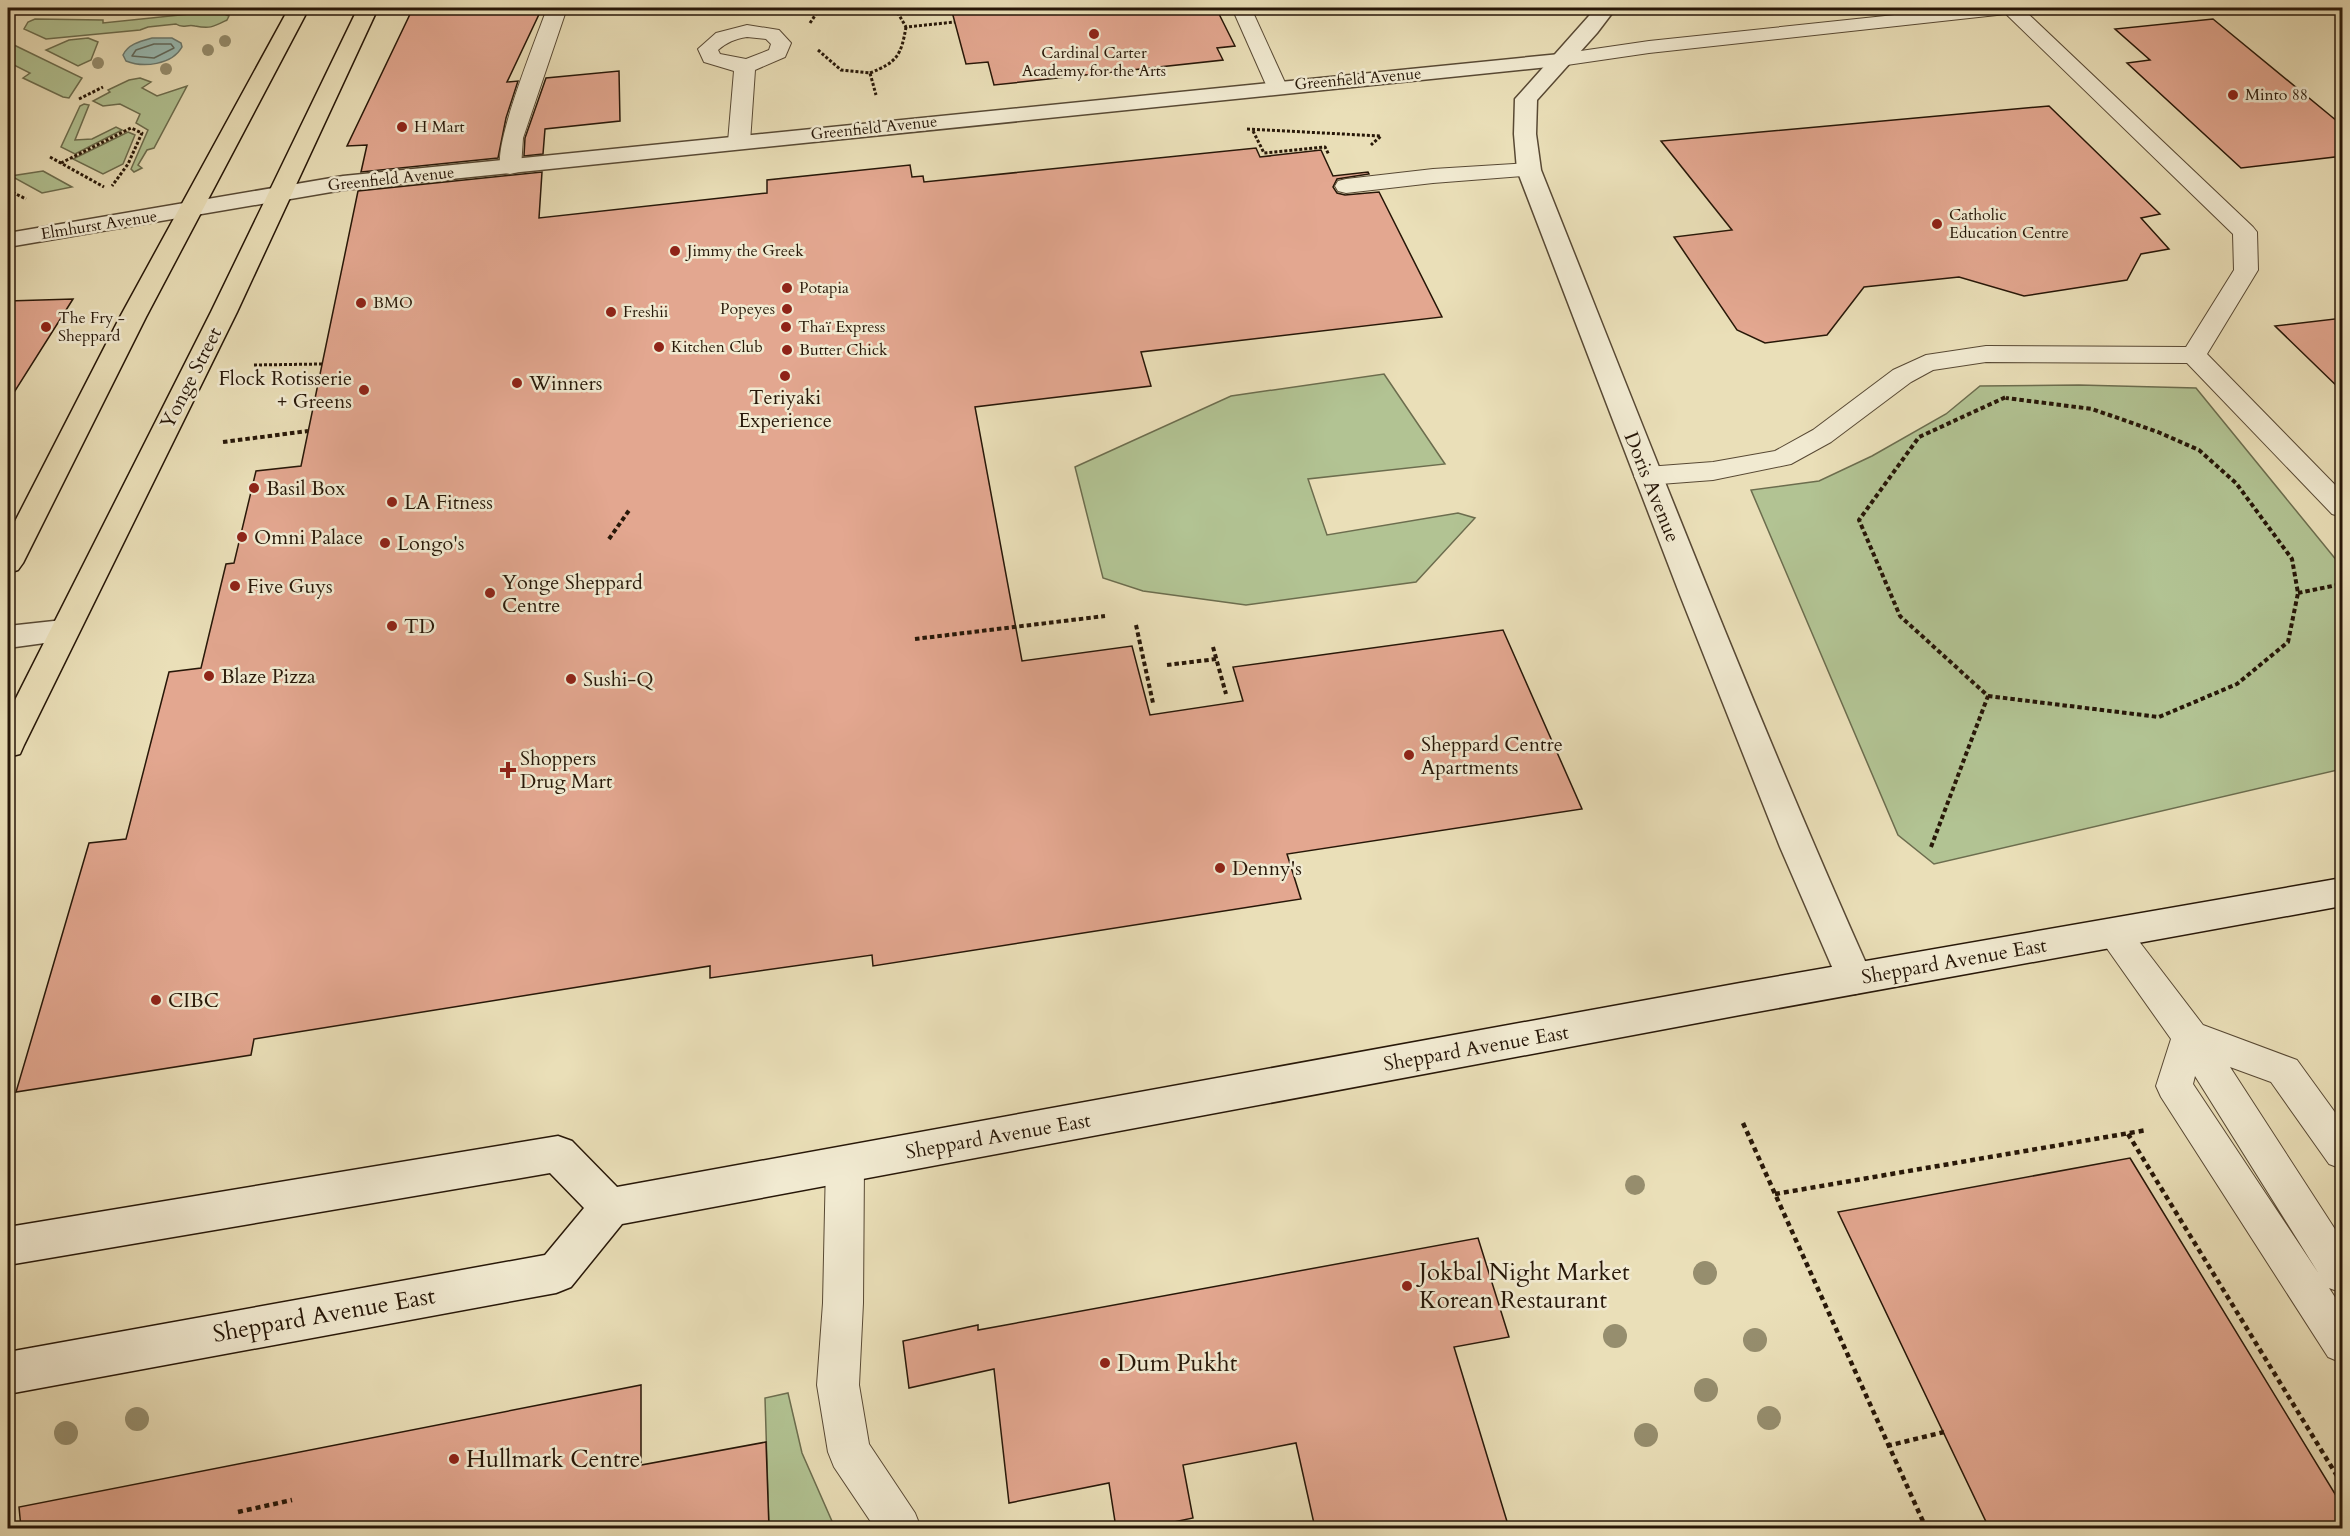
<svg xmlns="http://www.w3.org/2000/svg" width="2350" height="1536" font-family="Cardo,serif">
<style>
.green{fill:#b2c393;stroke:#6c6d4e;stroke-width:1.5}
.water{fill:#99bcb5;stroke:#6b7a70;stroke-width:1.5}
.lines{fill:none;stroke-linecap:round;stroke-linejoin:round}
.shore{stroke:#606a5e;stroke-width:1.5}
.building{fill:#e3a790;stroke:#271708;stroke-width:1.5}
.service-casing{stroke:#584934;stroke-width:2}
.minor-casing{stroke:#584934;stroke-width:3}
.tertiary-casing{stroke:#584934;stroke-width:3}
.secondary-casing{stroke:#271708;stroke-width:3}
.primary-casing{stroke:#271708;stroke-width:3}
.path-far2{stroke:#271708;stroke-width:3;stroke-dasharray:3 2;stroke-linecap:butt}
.path-far1{stroke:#271708;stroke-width:4;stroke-dasharray:4.5 3;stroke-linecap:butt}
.path{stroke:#271708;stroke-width:4.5;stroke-dasharray:5 4;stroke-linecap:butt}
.service{fill:#f1ead1;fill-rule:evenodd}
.minor{fill:#f1ead1;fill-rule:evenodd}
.tertiary{fill:#f1ead1;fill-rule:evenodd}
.secondary{fill:#f1ead1;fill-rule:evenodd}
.primary{fill:#eadfb8;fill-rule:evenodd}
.tree{fill:#968e6e}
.poi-dot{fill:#8f2418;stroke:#f1ead1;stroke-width:2}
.labels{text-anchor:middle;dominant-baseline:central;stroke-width:5;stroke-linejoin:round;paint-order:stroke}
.far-poi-label{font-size:16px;fill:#271708;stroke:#f1ead1;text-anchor:start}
.far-street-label{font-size:16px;fill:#271708;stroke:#f1ead1}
.street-label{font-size:20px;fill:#271708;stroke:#f1ead1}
.poi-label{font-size:20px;fill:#271708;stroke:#f1ead1;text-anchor:start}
.near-poi-label{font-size:24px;fill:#271708;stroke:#f1ead1;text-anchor:start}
.near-street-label{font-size:24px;fill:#271708;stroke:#f1ead1}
</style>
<rect width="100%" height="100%" fill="#eadfb8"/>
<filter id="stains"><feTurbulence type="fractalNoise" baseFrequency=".00333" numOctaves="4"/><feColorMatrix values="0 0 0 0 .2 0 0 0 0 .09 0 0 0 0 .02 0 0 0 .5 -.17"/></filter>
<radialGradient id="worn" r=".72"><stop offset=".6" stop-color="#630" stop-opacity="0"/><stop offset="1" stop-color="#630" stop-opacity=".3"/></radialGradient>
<g class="green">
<path d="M209 12 222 13 229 16 227 20C213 27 210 29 195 26 187 24 183 29 176 24L148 27 140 30 46 39 24 29 28 22 35 19 103 20V23Z"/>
<path d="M88 38 98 42 91 60 78 66 46 50 69 40Z"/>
<path d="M14 45 82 78 69 98 63 97 23 78 30 73 8 62V48Z"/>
<path d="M140 78 151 82 142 88 157 96 187 86 154 148 147 150 138 165 142 168 134 172 131 169 148 130 136 123 140 114 120 104 103 106 93 101 110 92 108 90 129 80Z"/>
<path d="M84 104 89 105 75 140 92 139 116 127 122 130 75 154 61 147 80 106Z"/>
<path d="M128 132 135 135 123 164 103 174 73 159Z"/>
<path d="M43 171 72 187 42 193 11 176Z"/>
<path d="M1384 374 1445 464 1308 479 1327 535 1458 513 1475 518 1416 582 1246 605 1143 591 1103 578 1075 467 1231 396Z"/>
<path d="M2079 385 2196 388 2342 567V769L1934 864 1898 835 1751 490 1819 481 1872 456 1946 414 1980 386Z"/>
<path d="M788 1393 802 1453 835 1528H769L765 1398Z"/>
</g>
<path class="water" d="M152 38H172L181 43 182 47C172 65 143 68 126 61L123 55C128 44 141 41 152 38Z"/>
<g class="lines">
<path class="shore" d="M154 44H171L174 48 154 58 132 56 136 50Z"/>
</g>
<g class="building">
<path d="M413 8H542L507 82 518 81 506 118 498 158 361 172 367 145 347 146Z"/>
<path d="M951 8H1216L1235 46 1217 48 1223 60 994 85 988 62 966 64Z"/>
<path d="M2213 19 2343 126V156L2241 168 2127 63 2150 60 2115 29Z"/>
<path d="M619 71 620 121 545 129 543 154 524 156 525 138 546 78Z"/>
<path d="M2049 106 2160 214 2141 218 2169 249 2141 254 2127 280 2024 296 1959 277 1864 287 1827 335 1765 343 1737 330 1674 237 1732 230 1661 141Z"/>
<path d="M1256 148 1260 157 1321 150 1333 176 1368 172 1369 174 1337 179 1333 187 1337 193 1345 195 1379 192 1442 317 1141 352 1151 386 975 407 1022 661 1132 646 1150 715 1243 701 1233 667 1503 630 1582 809 1287 854 1301 899 873 966 872 955 710 978V966L254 1039 251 1055 16 1092 89 843 126 839 169 672 201 668 226 564 234 563 256 471 301 466 358 191 542 172 539 218 767 193V180L910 165 912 177 923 176 924 182Z"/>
<path d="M73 299 8 402V301Z"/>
<path d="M2343 318V392L2275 326Z"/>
<path d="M2130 1158 2343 1507V1528H1989L1838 1212Z"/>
<path d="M1478 1238 1509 1337 1454 1347 1509 1528H1315L1296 1443 1183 1465 1193 1518 1145 1528H1116L1109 1483 1009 1503 994 1369 909 1388 903 1341 978 1325V1330Z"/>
<path d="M641 1385V1465L766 1442 769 1528H21L19 1507Z"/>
</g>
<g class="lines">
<defs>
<g id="service">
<path d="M547 8H567L523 138 521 167 518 172 510 174 502 172C489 152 538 35 547 8Z"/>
<path d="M1232 8H1251L1287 87 1284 91 1277 93 1270 91 1267 87Z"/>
<path d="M1961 8H2022L2253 227 2257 232 2258 270 2207 354 2342 492V517L2332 514 2187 363 1986 362 1933 370 1911 382 1831 442 1791 464 1713 480 1647 485 1637 482 1634 476 1637 470 1647 467 1713 462 1775 451 1813 430 1893 370 1926 355 1986 346 2186 347 2234 270 2233 234 2006 14 1649 53 1560 66 1553 64 1550 60 1553 56 1560 54 1649 41Z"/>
<path d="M747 25 779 30 791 43 785 57 755 70 750 142 747 147 739 149 731 147 728 142 734 71 704 62 698 49 716 33ZM747 37 766 39 771 44 769 50 746 59 720 54 718 50C727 42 735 39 747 37Z"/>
<path d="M1529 163 1537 165 1540 170 1537 175 1433 183 1346 193 1338 191 1335 186 1338 181 1346 179 1433 169Z"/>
<path d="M2113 919 2125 923 2203 1025 2297 1060 2342 1122V1169L2329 1164 2271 1082 2230 1067 2342 1240V1293L2329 1288 2342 1308V1363L2328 1357 2161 1097 2156 1086 2171 1039 2096 933 2101 923ZM2195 1076 2319 1274 2193 1084Z"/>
<path d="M845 1147 858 1152 864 1164 863 1303 859 1385 869 1444 915 1513 921 1528H875L834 1467 828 1452 817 1385 823 1303 826 1164 832 1152Z"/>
</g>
<g id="minor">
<path d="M1560 54 1568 55 1571 60 1568 65 343 190 8 247V233L343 176Z"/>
<path d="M63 620 74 623 78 631 74 639 8 648V626Z"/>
</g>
<path id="tertiary" d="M1596 8H1616L1597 33 1537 100 1536 134 1541 170C1649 441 1754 713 1873 979L1868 990 1855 994 1842 990 1780 847 1680 595 1517 170 1514 134 1515 99Z"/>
<path id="secondary" d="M2342 878V906L1740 1015 622 1224 571 1287 556 1293 8 1394V1352L545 1255 584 1208 550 1173 8 1265V1227L558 1136 572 1141 617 1187 1740 983Z"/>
<g id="primary">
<path d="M289 8H309L146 317 23 563 18 570 8 573V535L120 317Z"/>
<path d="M358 8H378L237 312 24 745 20 754 8 757V714L211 312Z"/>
</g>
</defs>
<use href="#service" class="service-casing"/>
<use href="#minor" class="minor-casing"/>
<use href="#tertiary" class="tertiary-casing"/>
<use href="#secondary" class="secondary-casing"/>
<use href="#primary" class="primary-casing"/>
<g class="path-far2">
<path d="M895 8 906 27 955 22"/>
<path d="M810 23 820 8"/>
<path d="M818 50 841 70 870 73 876 95"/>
<path d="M870 73C897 62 901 56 906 27"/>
<path d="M79 99 103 87"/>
<path d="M1247 129 1381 136 1371 145"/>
<path d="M1253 131 1264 153 1325 147 1329 155"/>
<path d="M50 157 104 187"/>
<path d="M61 163 131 128 142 133 128 164 112 186"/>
<path d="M8 190 26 199"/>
<path d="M254 365 322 364"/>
</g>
<g class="path-far1">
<path d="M223 442 308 431"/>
<path d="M609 539 630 509"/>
<path d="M2298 593 2342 584"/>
<path d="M1136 625 1153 703"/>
<path d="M915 639 1105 616"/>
<path d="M1213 647 1226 694"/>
<path d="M1167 665 1216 659"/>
<path d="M1988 696 2159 717 2237 684 2288 642 2298 593 2292 559 2236 483 2199 450 2158 432 2092 409 2006 398"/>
<path d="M1931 847 1988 696 1900 616 1859 520 1919 437 2006 397"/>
</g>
<g class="path">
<path d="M2338 1004 2342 1008"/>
<path d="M1743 1123 1926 1528"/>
<path d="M2128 1134 2342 1484"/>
<path d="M1775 1194 2147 1130"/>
<path d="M1887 1446 1944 1432"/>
<path d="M238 1512 292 1500"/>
</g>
<use href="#service" class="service"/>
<use href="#minor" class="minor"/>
<use href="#tertiary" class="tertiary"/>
<use href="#secondary" class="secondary"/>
<use href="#primary" class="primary"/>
</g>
<g class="tree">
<circle cx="225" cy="41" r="6"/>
<circle cx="208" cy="50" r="6"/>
<circle cx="98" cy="63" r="6"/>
<circle cx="166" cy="69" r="6"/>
<circle cx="1635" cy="1185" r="10"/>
<circle cx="1705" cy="1273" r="12"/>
<circle cx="1615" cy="1336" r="12"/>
<circle cx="1755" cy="1340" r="12"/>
<circle cx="1706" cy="1390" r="12"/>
<circle cx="1769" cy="1418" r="12"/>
<circle cx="137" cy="1419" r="12"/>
<circle cx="66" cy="1433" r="12"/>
<circle cx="1646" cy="1435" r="12"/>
</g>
<g class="poi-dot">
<circle cx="1094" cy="34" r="6"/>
<circle cx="2233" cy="95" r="6"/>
<circle cx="402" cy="127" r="6"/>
<circle cx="1937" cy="224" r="6"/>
<circle cx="675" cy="251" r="6"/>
<circle cx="787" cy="288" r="6"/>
<circle cx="361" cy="303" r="6"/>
<circle cx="787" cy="309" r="6"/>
<circle cx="611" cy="312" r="6"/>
<circle cx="46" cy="327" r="6"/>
<circle cx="786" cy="327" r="6"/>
<circle cx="659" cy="347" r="6"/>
<circle cx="787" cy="350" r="6"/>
<circle cx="785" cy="376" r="6"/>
<circle cx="517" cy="383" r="6"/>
<circle cx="364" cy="390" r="6"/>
<circle cx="254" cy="488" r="6"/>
<circle cx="392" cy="502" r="6"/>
<circle cx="242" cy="537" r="6"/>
<circle cx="385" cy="543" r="6"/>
<circle cx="235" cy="586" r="6"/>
<circle cx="490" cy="593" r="6"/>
<circle cx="392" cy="626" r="6"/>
<circle cx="209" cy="676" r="6"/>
<circle cx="571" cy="679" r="6"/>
<circle cx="1409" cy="755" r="6"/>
<path d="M505 761h6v6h6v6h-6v6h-6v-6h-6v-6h6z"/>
<circle cx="1220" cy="868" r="6"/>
<circle cx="156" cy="1000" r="6"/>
<circle cx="1407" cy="1286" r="6"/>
<circle cx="1105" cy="1363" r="6"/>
<circle cx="454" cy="1459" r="6"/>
</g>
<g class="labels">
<g class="far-poi-label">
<text x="1094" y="53" text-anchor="middle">Cardinal Carter<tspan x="1094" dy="18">Academy for the Arts</tspan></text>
<text x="2245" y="95">Minto 88</text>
<text x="414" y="127">H Mart</text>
<text x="1949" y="215">Catholic<tspan x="1949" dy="18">Education Centre</tspan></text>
<text x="687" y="251">Jimmy the Greek</text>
<text x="799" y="288">Potapia</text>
<text x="373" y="303">BMO</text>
<text x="775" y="309" text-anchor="end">Popeyes</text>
<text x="623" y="312">Freshii</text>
<text x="58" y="318">The Fry -<tspan x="58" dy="18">Sheppard</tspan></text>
<text x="798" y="327">Thaï Express</text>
<text x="671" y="347">Kitchen Club</text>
<text x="799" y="350">Butter Chick</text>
</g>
<g class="far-street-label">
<text transform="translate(1358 79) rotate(-5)">Greenfield Avenue</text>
<text transform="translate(874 128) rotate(-6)">Greenfield Avenue</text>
<text transform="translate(391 179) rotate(-6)">Greenfield Avenue</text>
<text transform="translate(99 225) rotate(-9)">Elmhurst Avenue</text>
</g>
<g class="street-label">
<text transform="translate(191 378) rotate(-63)">Yonge Street</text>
<text transform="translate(1652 487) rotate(68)">Doris Avenue</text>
<text transform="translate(1954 961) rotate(-10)">Sheppard Avenue East</text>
<text transform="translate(1476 1048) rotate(-10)">Sheppard Avenue East</text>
<text transform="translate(998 1136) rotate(-10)">Sheppard Avenue East</text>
</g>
<g class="poi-label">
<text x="352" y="378" text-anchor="end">Flock Rotisserie<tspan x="352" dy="23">+ Greens</tspan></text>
<text x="529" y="383">Winners</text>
<text x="785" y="397" text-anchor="middle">Teriyaki<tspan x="785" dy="23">Experience</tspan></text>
<text x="266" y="488">Basil Box</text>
<text x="404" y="502">LA Fitness</text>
<text x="254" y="537">Omni Palace</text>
<text x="397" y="543">Longo's</text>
<text x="502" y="582">Yonge Sheppard<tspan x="502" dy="23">Centre</tspan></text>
<text x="247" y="586">Five Guys</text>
<text x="404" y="626">TD</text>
<text x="221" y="676">Blaze Pizza</text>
<text x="583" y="679">Sushi-Q</text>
<text x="1421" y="744">Sheppard Centre<tspan x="1421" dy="23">Apartments</tspan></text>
<text x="520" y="758">Shoppers<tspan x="520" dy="23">Drug Mart</tspan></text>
<text x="1232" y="868">Denny's</text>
<text x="168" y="1000">CIBC</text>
</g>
<g class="near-poi-label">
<text x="1419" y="1272">Jokbal Night Market<tspan x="1419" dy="28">Korean Restaurant</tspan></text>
<text x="1117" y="1363">Dum Pukht</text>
<text x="466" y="1459">Hullmark Centre</text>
</g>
<g class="near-street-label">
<text transform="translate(324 1315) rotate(-10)">Sheppard Avenue East</text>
</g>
</g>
<rect width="2350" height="1536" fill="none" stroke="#eadfb8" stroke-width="30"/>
<rect x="9" y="9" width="2332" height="1518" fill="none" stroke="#271708" stroke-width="3"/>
<rect x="15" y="15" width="2320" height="1506" fill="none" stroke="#271708" stroke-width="1.5"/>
<rect width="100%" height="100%" filter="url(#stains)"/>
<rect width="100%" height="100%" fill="url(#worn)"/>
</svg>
